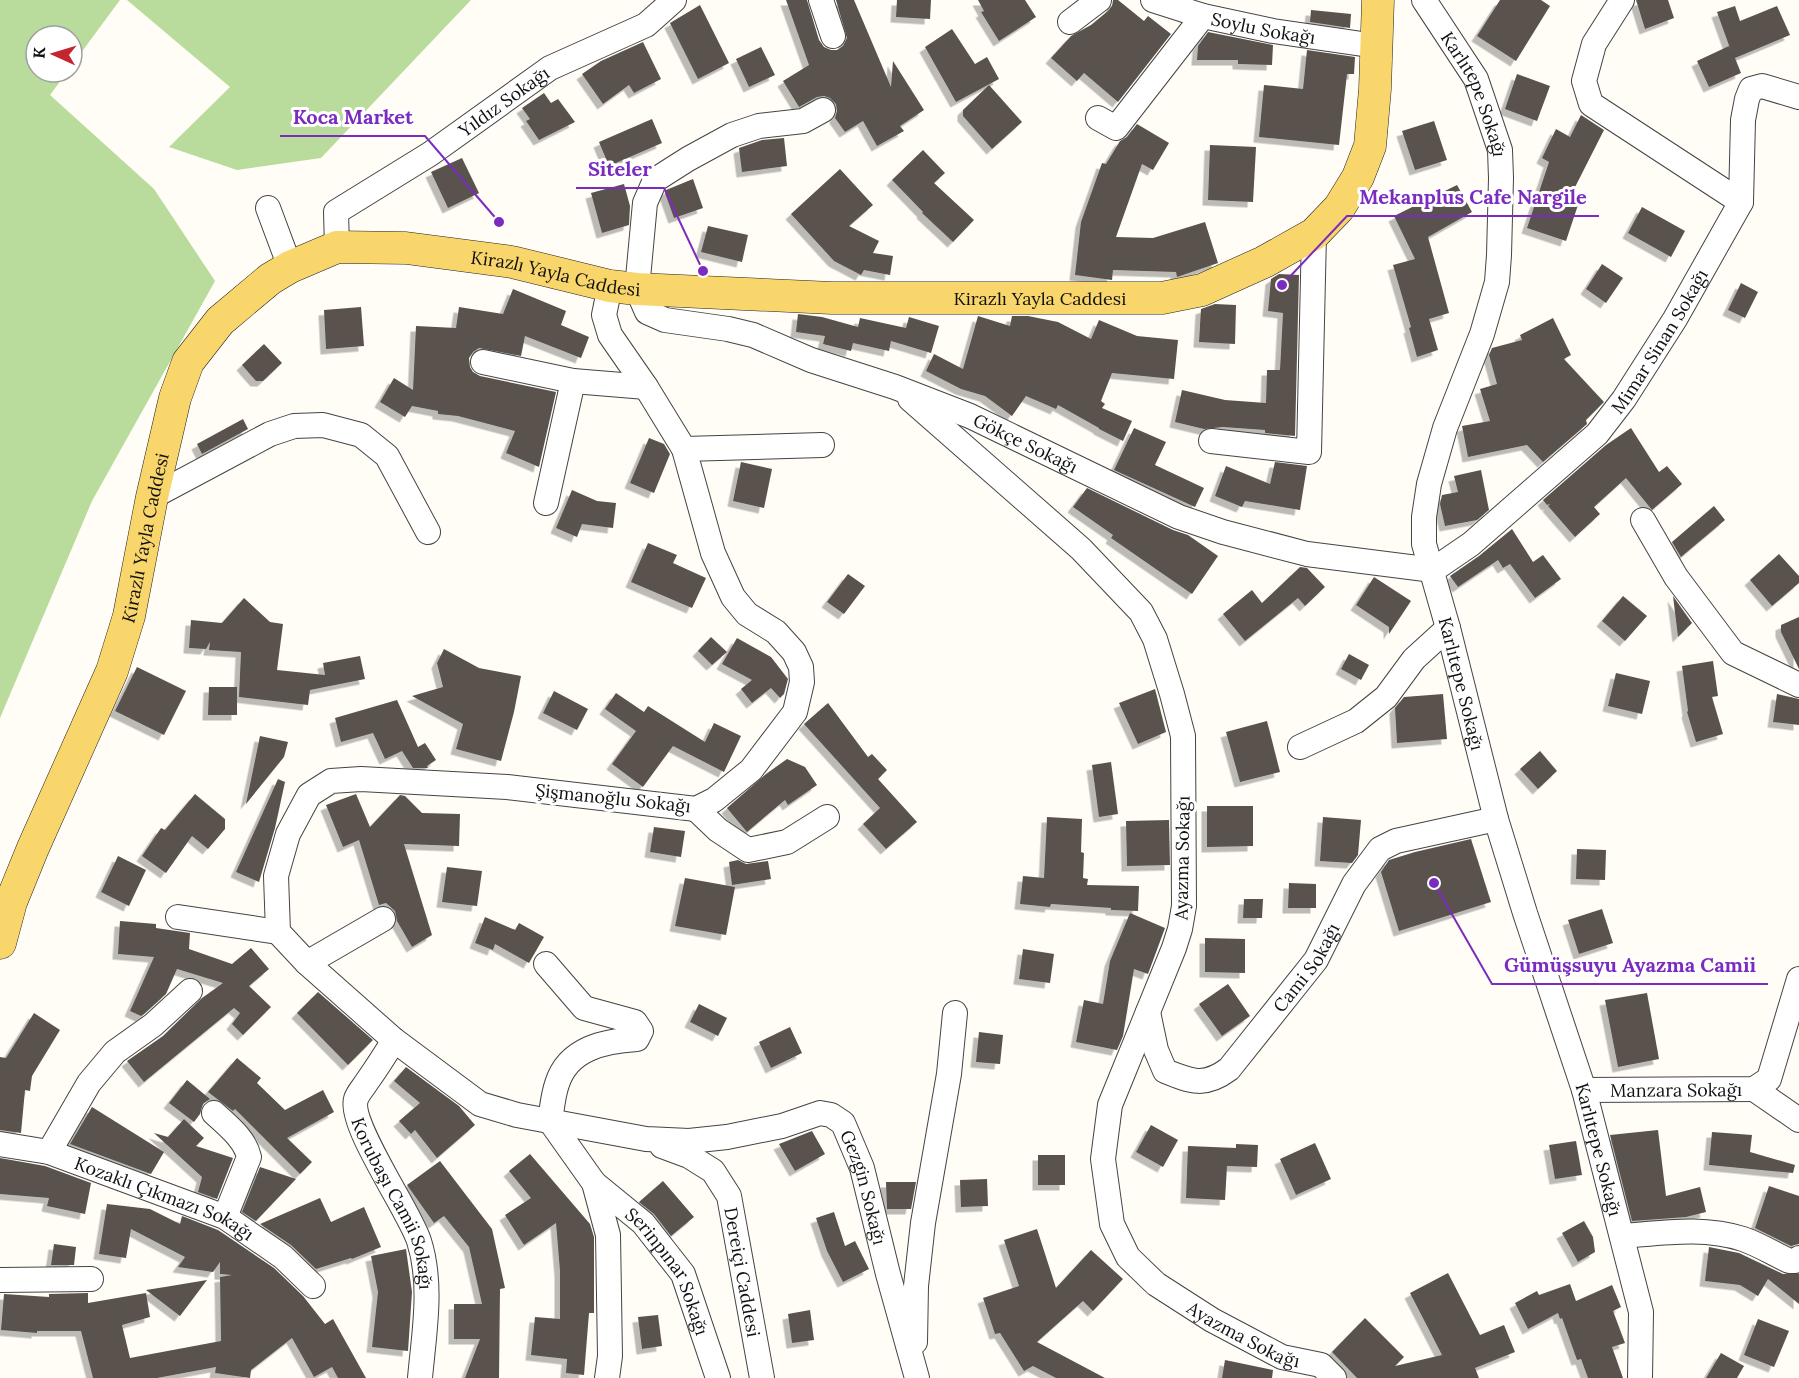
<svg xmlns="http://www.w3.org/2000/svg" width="1799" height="1378" font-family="Lora,serif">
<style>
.forest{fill:#b9dc9c}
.building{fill:#5a524d;filter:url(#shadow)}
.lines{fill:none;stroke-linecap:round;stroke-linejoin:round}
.minor-casing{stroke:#444;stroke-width:26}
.major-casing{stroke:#222;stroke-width:33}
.minor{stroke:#fff;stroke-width:24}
.major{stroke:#f9d66b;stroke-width:32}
.labels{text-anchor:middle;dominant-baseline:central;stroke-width:6;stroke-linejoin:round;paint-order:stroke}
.street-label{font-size:18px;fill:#111;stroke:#fff}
.leader{fill:none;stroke:#7b2cbf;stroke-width:2}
.callout-dot{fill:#7b2cbf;stroke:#fff;stroke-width:2}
.callout-label{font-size:20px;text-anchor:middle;font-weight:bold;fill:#7b2cbf;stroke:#fff;stroke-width:6;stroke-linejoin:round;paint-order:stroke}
</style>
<defs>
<filter id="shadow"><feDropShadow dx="-5.5" dy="5.5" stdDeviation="0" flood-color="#0004"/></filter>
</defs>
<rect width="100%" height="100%" fill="#fffdf5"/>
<g class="forest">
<path d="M0 0H120L72 65V36H36V72H67L50 95 154 189 215 281 92 501 0 718Z"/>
<path d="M127 0H471L321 158 237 170 169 147 230 87Z"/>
</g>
<g class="building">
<path d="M786 0H807L819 40 824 47 831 50H837L843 46 847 38 836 0H854L891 87 893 61 924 110 900 126 904 131 877 146 863 121 845 132 835 118 837 111 836 104 830 98 824 96 817 97 799 107 783 81 809 65Z"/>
<path d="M897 0H931L930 19 896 17Z"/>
<path d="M978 0H1025L1036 17 999 41 981 12 984 11Z"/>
<path d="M1113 0H1118L1144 21 1148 16 1171 34 1118 102 1084 73 1077 81 1051 58 1071 36 1091 25 1108 11 1112 6Z"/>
<path d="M1500 0H1541L1550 6 1516 61 1477 36Z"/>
<path d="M1636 0H1668L1674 18 1645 29Z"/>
<path d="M700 5 729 63 698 79 670 23Z"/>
<path d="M1735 6 1740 21 1777 6 1790 35 1735 58 1741 73 1709 87 1697 61 1729 46 1731 51 1717 12Z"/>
<path d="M1311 10 1351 14 1350 28 1310 22Z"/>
<path d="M952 29 975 64 987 57 999 79 956 102 925 47Z"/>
<path d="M1208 32 1273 45 1272 65 1238 64V60H1197L1198 46Z"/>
<path d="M643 42 661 79 634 93 629 85 603 104 582 74 601 61Z"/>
<path d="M761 47 775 75 749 87 736 59Z"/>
<path d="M1307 50 1355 57 1354 74H1347L1339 145 1259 137 1264 85 1303 89Z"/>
<path d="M1517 74 1550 86 1537 121 1505 109Z"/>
<path d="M989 85 1022 122 992 149 963 116V110Z"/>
<path d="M544 93 551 103 558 99 575 122 539 140 526 121 530 119 522 108Z"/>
<path d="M1581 115 1604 130 1569 199 1579 202 1566 241 1527 228 1549 162 1542 158 1556 129 1570 137Z"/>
<path d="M652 119 662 143 609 166 599 142Z"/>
<path d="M1434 121 1447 160 1415 170 1402 131Z"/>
<path d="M1137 124 1169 143 1153 170 1142 164 1116 237 1153 238 1205 222 1218 263 1177 277 1176 272 1113 270 1112 280 1075 275 1081 222 1102 163 1106 164 1120 141 1127 137Z"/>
<path d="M784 138 787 166 742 172 739 148 762 140Z"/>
<path d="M1210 145 1256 147 1253 202 1208 200Z"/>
<path d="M923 150 945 173 934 183 974 220 953 242 922 213 923 212 892 180Z"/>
<path d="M462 158 479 193 448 208 431 172Z"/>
<path d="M840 169 873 205 849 226 879 241 873 253 893 256 890 275 864 270 861 275 834 261 791 214Z"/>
<path d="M693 179 703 208 674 218 665 193 666 190Z"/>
<path d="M624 184 630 206 629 225 602 233 591 193Z"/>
<path d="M1457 185 1472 212 1428 237 1449 313 1429 319 1438 350 1417 357 1409 328 1411 327 1393 265 1415 259 1394 216Z"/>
<path d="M1642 207 1685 231 1671 257 1628 233Z"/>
<path d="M708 226 748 235 742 262 701 252Z"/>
<path d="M1602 264 1623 278 1606 303 1586 289Z"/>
<path d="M1279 274 1299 275 1295 436 1265 433V430L1223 427 1204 429 1175 422 1182 390 1225 400 1266 403 1267 370H1280L1283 313 1268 311 1271 279Z"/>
<path d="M1741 283 1758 292 1745 318 1728 310Z"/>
<path d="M513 289 566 311 561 325 589 337 581 358 525 336 521 356 479 348 473 352 469 358 470 367 473 372 480 376 556 392 539 467 506 453 515 431 458 416 438 414V411L412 406 405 417 380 402 394 378 413 390 416 326 456 328 459 307 503 314Z"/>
<path d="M1215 304 1236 305 1235 344 1199 342 1201 309Z"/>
<path d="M361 307 364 346 326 349 324 310Z"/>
<path d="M798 314 822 317 858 327 860 318 906 328 909 317 939 326 931 353 891 341 889 351 853 343 851 351 823 344 825 336 796 332Z"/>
<path d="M978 316 1010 326 1012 316H1028L1058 322 1091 339 1099 320 1137 336 1178 340 1174 379 1112 373 1101 401 1105 404 1102 408 1132 421 1123 441 1099 429V428L1058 405 1056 409 1026 396 1012 416 985 396 961 389 926 371 934 354 963 369Z"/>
<path d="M1553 318 1571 355 1564 359 1604 402 1586 420 1587 424 1543 462 1527 445 1468 457 1462 426 1490 421 1480 389 1497 384 1489 355 1492 348 1522 340 1520 335Z"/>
<path d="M264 344 282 363 263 381H256L242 365Z"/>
<path d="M243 419 248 429 202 454 197 444Z"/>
<path d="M1134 428 1166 442 1155 465 1204 488 1195 507 1114 470Z"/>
<path d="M1631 428 1659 472 1667 466 1682 484 1652 510 1626 478 1594 507 1600 514 1575 537 1548 506 1550 504 1547 505 1543 500 1606 445Z"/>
<path d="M649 438 664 444 670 454 654 493 630 483Z"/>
<path d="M741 462 772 469 764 508 733 501Z"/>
<path d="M1275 462 1307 466 1300 510 1245 501 1242 507 1215 496 1226 466 1270 484Z"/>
<path d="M1481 470 1489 510 1477 520 1445 526 1440 504 1442 495 1458 492 1454 476Z"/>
<path d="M1087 488 1173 530 1188 535 1218 556 1192 594 1111 538 1113 535 1073 507Z"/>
<path d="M572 490 597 501 616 503 613 528 582 524 577 537 556 528Z"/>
<path d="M1714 506 1725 520 1681 557 1672 542Z"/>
<path d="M1512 529 1533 562 1543 555 1561 579 1535 598 1510 564 1503 568 1498 560 1458 587 1450 576 1479 556Z"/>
<path d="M648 543 677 555 673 563 706 578 692 608 631 582Z"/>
<path d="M1779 554 1799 576V583L1772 606 1750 580Z"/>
<path d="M1300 567 1307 568 1325 587 1305 606 1298 598 1245 641 1223 614 1252 590 1262 603Z"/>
<path d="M848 574 865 586 844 614 827 602Z"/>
<path d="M1374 577 1411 601 1389 634V627L1356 605Z"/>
<path d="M1623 596 1647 616 1625 641 1602 621Z"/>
<path d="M1673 596 1692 623 1678 637Z"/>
<path d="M244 598 270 622 283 624 277 670 325 675 323 663 360 656 365 679 310 690 308 705 239 697 241 652 209 650 210 642 206 649 189 648 191 620 222 623Z"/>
<path d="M1799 617V669L1781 632V625Z"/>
<path d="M711 637 727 652 712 665 698 651Z"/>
<path d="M737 638 771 657 788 679 784 694 780 698 771 688 752 703 741 689 752 680 722 664Z"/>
<path d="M444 649 479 668 521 676 514 712 501 761 456 749 463 724 412 696 443 687 437 663Z"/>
<path d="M1349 654 1369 665 1361 680 1341 669Z"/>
<path d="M1713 661 1718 696 1712 697 1723 734 1696 742 1687 712 1688 711 1682 666Z"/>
<path d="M137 667 186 691 164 735 115 711Z"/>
<path d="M1616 673 1650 681 1642 714 1608 706Z"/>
<path d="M209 687H237V715H208Z"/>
<path d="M1155 689 1166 732 1138 744 1119 703Z"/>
<path d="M554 691 588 709 577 730 543 713Z"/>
<path d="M616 693 644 712 648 706 705 742 714 723 741 736 724 772 673 746 643 787 612 764 636 731 605 709Z"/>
<path d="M1443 694 1447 739 1397 743 1395 708 1404 697Z"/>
<path d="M1777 694 1799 699V725L1773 722Z"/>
<path d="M397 700 418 747 425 743 436 760 427 766 428 768H413L402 751 385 759 373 733 341 742 335 718Z"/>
<path d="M828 703 868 757 872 754 887 770 878 779 917 822 886 849 863 824 880 808 804 724Z"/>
<path d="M1267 721 1280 772 1240 782 1226 732Z"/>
<path d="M260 736 288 742 284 757 246 804Z"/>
<path d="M1540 751 1557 771 1538 789 1520 769Z"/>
<path d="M787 759 805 767 817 785 788 805 785 800 747 832 727 808 766 774Z"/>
<path d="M1111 762 1118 814 1099 817 1092 765Z"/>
<path d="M278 779 285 782 275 828 259 882 236 872Z"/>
<path d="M195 794 225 819V829L208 849 192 836 166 873 142 856 161 828 165 830Z"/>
<path d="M356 794 370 827 400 795 405 796 422 813 460 814 459 846 404 844 432 935 412 947 397 921 395 911 386 903 379 905 359 840 343 847 326 805Z"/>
<path d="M1207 806H1253V846L1207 847Z"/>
<path d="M1047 817 1082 819 1081 852 1084 853 1083 878 1088 879 1087 885 1139 886 1138 911 1111 910V908L1051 904 1050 907 1020 904 1023 876 1044 878Z"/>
<path d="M1323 817 1361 820 1358 855 1352 863 1320 861Z"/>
<path d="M1169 820 1170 865 1127 866 1126 821Z"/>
<path d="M654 827 685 831 681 857 650 852Z"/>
<path d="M1471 839 1491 902 1399 931 1381 872 1389 860 1415 852Z"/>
<path d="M1577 849 1606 850 1605 880 1576 879Z"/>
<path d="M118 856 146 870 129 906 101 892Z"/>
<path d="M738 860 746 864 768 861 771 879 732 885 729 862Z"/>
<path d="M447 867 482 871 477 906 442 902Z"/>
<path d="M685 878 735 887 726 935 675 926Z"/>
<path d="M1289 883 1316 884V908H1288Z"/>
<path d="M1244 899H1263L1262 918H1243Z"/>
<path d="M1602 909 1613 943 1579 954 1568 920Z"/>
<path d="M1130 913 1165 928 1148 974 1134 969 1123 1036 1117 1050 1076 1042 1084 1000 1103 1004 1110 961Z"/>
<path d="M485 917 515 930 519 923 544 937 529 963 495 944 493 950 475 943Z"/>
<path d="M120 921 156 924V928L190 933 189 949 232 964 251 948 269 969 249 986 271 1007 243 1035 232 1024 240 1013 234 1008 144 1082 127 1061 163 1036 202 998 223 983 177 969 166 994 144 1014 141 1016 130 1011 154 957 118 954Z"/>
<path d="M1205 938 1245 939V973L1205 972Z"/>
<path d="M1023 949 1054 954 1050 983 1019 979Z"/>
<path d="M1228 984 1250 1016 1222 1036 1199 1004Z"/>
<path d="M318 992 373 1040 348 1065 297 1013Z"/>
<path d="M1647 993 1659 1059 1618 1067 1605 1000Z"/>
<path d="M699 1004 727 1018 718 1036 690 1022Z"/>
<path d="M34 1013 60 1030 32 1076 30 1091 25 1090 21 1133 0 1130V1057L6 1058Z"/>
<path d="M790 1027 802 1053 771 1068 759 1042Z"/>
<path d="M979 1032 1003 1035 1000 1064 976 1062Z"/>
<path d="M237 1058 261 1078 257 1083 285 1110 323 1090 334 1112 287 1138 312 1162 300 1174 235 1109 233 1111 208 1092Z"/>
<path d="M406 1067 459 1106 475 1125 437 1158 415 1130 411 1134 399 1121 420 1103 394 1081Z"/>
<path d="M187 1080 210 1099 203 1104 200 1114 194 1122 169 1103Z"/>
<path d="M92 1107 164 1152 151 1174 70 1144Z"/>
<path d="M184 1119 204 1138 196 1146 233 1158 217 1199 198 1192 202 1177 154 1133 168 1137Z"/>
<path d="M1151 1125 1178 1140 1163 1167 1136 1152Z"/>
<path d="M1658 1130 1666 1196 1700 1187 1706 1212 1686 1217 1632 1221 1610 1135Z"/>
<path d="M812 1131 825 1154 795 1171 779 1144Z"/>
<path d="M1712 1132 1752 1135 1750 1152 1795 1165 1793 1173 1709 1165Z"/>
<path d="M1576 1141 1582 1175 1555 1179 1549 1145Z"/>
<path d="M1315 1143 1331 1179 1296 1195 1280 1159Z"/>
<path d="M1236 1144 1258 1145 1257 1167 1227 1166 1225 1200 1186 1198 1188 1146 1236 1148Z"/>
<path d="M530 1154 590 1224 594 1237V1313H589L584 1375 566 1373 567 1359 531 1355 535 1317 560 1319V1271L556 1223 524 1245 505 1215 531 1198 509 1171Z"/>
<rect x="1038" y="1155" width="27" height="30"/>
<path d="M0 1158 45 1166 91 1183 85 1214 47 1206 49 1198 0 1194Z"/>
<path d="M440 1161 492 1229 505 1288 500 1289 499 1378H465L480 1339H454V1304H482L469 1247 444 1216 434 1223 407 1185Z"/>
<path d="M260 1167 296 1179 256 1221 242 1212Z"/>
<path d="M987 1179 988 1206 961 1207 960 1180Z"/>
<path d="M663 1181 694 1217 671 1236 654 1214 639 1202Z"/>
<path d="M886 1182H916L911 1209H887Z"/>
<path d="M1769 1186 1799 1196V1244L1791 1246 1755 1228Z"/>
<path d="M320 1198 331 1222 364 1207 381 1247 352 1259 351 1258 316 1269 291 1245 260 1224Z"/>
<path d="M107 1204 150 1209 180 1224 182 1216 218 1230 274 1268 303 1296 325 1324 333 1319 366 1378H338L332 1367 314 1377 292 1338 251 1370 250 1378 215 1373 216 1367 157 1378H93L81 1331H37V1333L1 1330 4 1294 49 1297V1294L88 1293V1303L146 1293 150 1317 122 1325 130 1358 221 1341 220 1277 232 1275 220 1274V1262L213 1272 178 1267 185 1257 131 1229 126 1258 99 1254Z"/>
<path d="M834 1212 845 1246 855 1241 869 1269 843 1282 827 1251 816 1218Z"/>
<path d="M1584 1221 1593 1237 1595 1252 1578 1262 1562 1233Z"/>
<path d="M1037 1229 1056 1288 1091 1250 1123 1279 1093 1311 1083 1301 1037 1342 1105 1378H1056L1033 1366 1024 1371 1000 1333 995 1334 983 1298 1019 1286 1004 1240Z"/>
<path d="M54 1244 76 1247 74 1265H51Z"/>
<path d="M1709 1247 1739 1253 1783 1274H1799V1304L1768 1279 1758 1296 1740 1285 1705 1281Z"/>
<path d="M406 1249 412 1292 408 1351 372 1347 378 1292 371 1256Z"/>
<path d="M1448 1273 1480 1335 1504 1325 1515 1352 1475 1368 1479 1378H1357L1332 1352 1365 1318 1404 1357 1395 1366 1442 1355 1410 1293Z"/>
<path d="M207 1280 180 1316 146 1290 165 1287Z"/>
<path d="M1570 1284 1576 1301 1612 1285 1621 1307 1613 1311 1625 1343 1612 1347 1623 1378H1588L1581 1359 1577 1360 1562 1318 1560 1319 1558 1313 1528 1329 1515 1303 1537 1291 1539 1295Z"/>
<path d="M810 1310 814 1340 792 1343 788 1314Z"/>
<path d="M658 1315 662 1346 642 1349 638 1317Z"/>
<path d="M1758 1319 1789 1331 1774 1367 1744 1355Z"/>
<path d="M1721 1353 1744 1366 1737 1378H1706Z"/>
<path d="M1225 1360 1273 1370 1272 1378H1222Z"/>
</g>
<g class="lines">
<defs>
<g id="minor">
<path d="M821 0 833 36"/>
<path id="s1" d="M1153 0 1203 16 1273 31 1376 46"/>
<path id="s2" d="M1424 0 1476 79 1500 150 1501 178 1499 255 1497 282 1482 334 1445 428 1429 484 1424 517V544L1448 628 1496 819 1525 913 1584 1090 1641 1312 1640 1378"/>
<path d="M1622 0 1594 44 1584 81 1591 104 1741 202"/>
<path d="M1070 22 1099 0"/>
<path id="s3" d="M823 110 803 121 759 126 732 135 688 159 655 180 645 203 637 289 647 312 665 320 728 329 753 335 811 360 895 387 970 416 1179 517 1223 532 1307 554 1433 570 1471 544 1597 434 1624 399 1675 319 1741 202 1743 120 1747 99 1751 89 1762 86 1799 97"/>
<path d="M1098 118 1116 128 1203 16"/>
<path d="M268 208 290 267"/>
<path id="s4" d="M337 247 336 212 430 154 550 68 646 25 674 0"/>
<path id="s5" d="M610 286 604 315 610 335 646 387 684 449 713 553 733 597 747 614 776 632 794 652 801 667 802 682 795 712 751 770 714 800 696 809 507 787 361 779 331 781 309 795 288 834 276 876 278 932 307 963 394 1040 480 1104 517 1115 646 1139 689 1141 727 1137 782 1126 820 1113 831 1115 843 1123 862 1168 888 1274 917 1378"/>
<path d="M483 362 573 381 646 387"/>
<path id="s6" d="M910 399 1081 549 1141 612 1155 639 1172 694 1183 736 1184 906 1180 929 1174 948 1110 1105 1103 1159 1112 1224 1128 1257 1156 1284 1212 1320 1282 1357 1321 1365 1334 1378"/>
<path d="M1211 441 1309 452 1314 234"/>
<path d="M684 449 822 445"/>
<path d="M152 497 270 434 294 426 323 425 361 435 387 456 428 532"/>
<path d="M546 503 573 381"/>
<path d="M1643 520 1676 577 1733 653 1799 685"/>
<path d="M1300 747 1356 721 1386 697 1414 659 1448 628"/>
<path d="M696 809 718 830 748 850 787 842 827 817"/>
<path d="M178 917 278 932"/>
<path d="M307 963 383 919"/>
<path d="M546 964 584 1008 635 1022 641 1031 637 1039C605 1041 568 1048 557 1084 553 1095 552 1109 550 1121L594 1183 608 1235 610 1356 607 1378"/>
<path id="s7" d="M1148 1012 1156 1050 1165 1071C1192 1082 1205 1087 1229 1069L1316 960 1354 884 1380 849 1396 841 1496 819"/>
<path id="s8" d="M394 1040C385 1055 376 1069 366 1083 363 1088 358 1093 356 1099 348 1124 410 1212 419 1241 433 1285 424 1333 420 1378"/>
<path d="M1754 1089 1799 1120"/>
<path id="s9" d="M1584 1090 1754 1089 1769 1079 1799 979"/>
<path d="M214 1113C228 1126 245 1139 249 1157L225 1217"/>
<path id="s10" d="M0 1144 49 1152 225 1217 283 1257 313 1286"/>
<path id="s11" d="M662 1146 689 1156 713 1171 729 1196 762 1378"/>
<path d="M49 1152 89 1083 115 1052 153 1025 190 991"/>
<path id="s12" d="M594 1183 643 1223 683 1274 718 1378"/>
<path d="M1622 1236C1662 1233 1704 1226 1743 1239 1758 1244 1774 1254 1789 1261H1795L1799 1258"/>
<path d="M0 1280 91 1279"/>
<path d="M915 1342 916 1286 923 1223 949 1074 955 1013"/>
</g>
<g id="major">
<path id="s13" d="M0 943 11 902 33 848 112 671 129 616 152 497 175 398 188 362 220 321 270 279 290 267 337 247 406 248 512 262 610 286 637 289 832 298H1162L1202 290 1264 262 1314 234 1339 208 1358 177 1370 146 1375 89 1378 0"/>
</g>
</defs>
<use href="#minor" class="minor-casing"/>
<use href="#major" class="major-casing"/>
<use href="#minor" class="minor"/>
<use href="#major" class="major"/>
</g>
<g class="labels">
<g class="street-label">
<text stroke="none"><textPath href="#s1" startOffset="114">Soylu Sokağı</textPath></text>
<text stroke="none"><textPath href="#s2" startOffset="108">Karlıtepe Sokağı</textPath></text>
<text stroke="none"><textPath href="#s4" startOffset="236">Yıldız Sokağı</textPath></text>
<text stroke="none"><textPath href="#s13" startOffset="1026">Kirazlı Yayla Caddesi</textPath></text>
<text stroke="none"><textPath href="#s13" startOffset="1512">Kirazlı Yayla Caddesi</textPath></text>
<text stroke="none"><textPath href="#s3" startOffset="1480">Mimar Sinan Sokağı</textPath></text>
<text stroke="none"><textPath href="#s3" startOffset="724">Gökçe Sokağı</textPath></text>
<text stroke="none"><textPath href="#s13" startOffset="432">Kirazlı Yayla Caddesi</textPath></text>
<text stroke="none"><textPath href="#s2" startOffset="720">Karlıtepe Sokağı</textPath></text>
<text transform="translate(613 798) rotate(6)">Şişmanoğlu Sokağı</text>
<text transform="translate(1182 858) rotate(-89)">Ayazma Sokağı</text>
<text stroke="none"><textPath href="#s7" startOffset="258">Cami Sokağı</textPath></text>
<text stroke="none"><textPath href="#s9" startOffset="92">Manzara Sokağı</textPath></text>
<text stroke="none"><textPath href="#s2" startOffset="1206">Karlıtepe Sokağı</textPath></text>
<text stroke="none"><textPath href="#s5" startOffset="1872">Gezgin Sokağı</textPath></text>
<text stroke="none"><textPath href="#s10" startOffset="174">Kozaklı Çıkmazı Sokağı</textPath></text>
<text stroke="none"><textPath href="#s8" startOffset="183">Korubaşı Camii Sokağı</textPath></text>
<text stroke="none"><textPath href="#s11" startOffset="164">Dereiçi Caddesi</textPath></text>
<text stroke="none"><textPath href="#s12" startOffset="118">Serinpınar Sokağı</textPath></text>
<text stroke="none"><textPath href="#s6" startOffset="1126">Ayazma Sokağı</textPath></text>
</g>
</g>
<path class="leader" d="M499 222L425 136H280M703 271L664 188H576M1282 285L1347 216H1599M1434 883L1492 984H1768"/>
<g class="callout-dot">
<circle cx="499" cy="222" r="6"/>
<circle cx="703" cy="271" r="6"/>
<circle cx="1282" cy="285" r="6"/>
<circle cx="1434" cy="883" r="6"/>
</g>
<g class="callout-label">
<text x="353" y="124">Koca Market</text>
<text x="620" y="176">Siteler</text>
<text x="1473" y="204">Mekanplus Cafe Nargile</text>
<text x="1630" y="972">Gümüşsuyu Ayazma Camii</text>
</g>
<g transform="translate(54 54) rotate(274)"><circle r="28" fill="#ffffff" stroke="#a0a0a0" stroke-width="1.5"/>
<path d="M0-4.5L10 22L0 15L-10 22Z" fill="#c4262e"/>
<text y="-9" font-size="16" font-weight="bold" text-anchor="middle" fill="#111111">K</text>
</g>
</svg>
